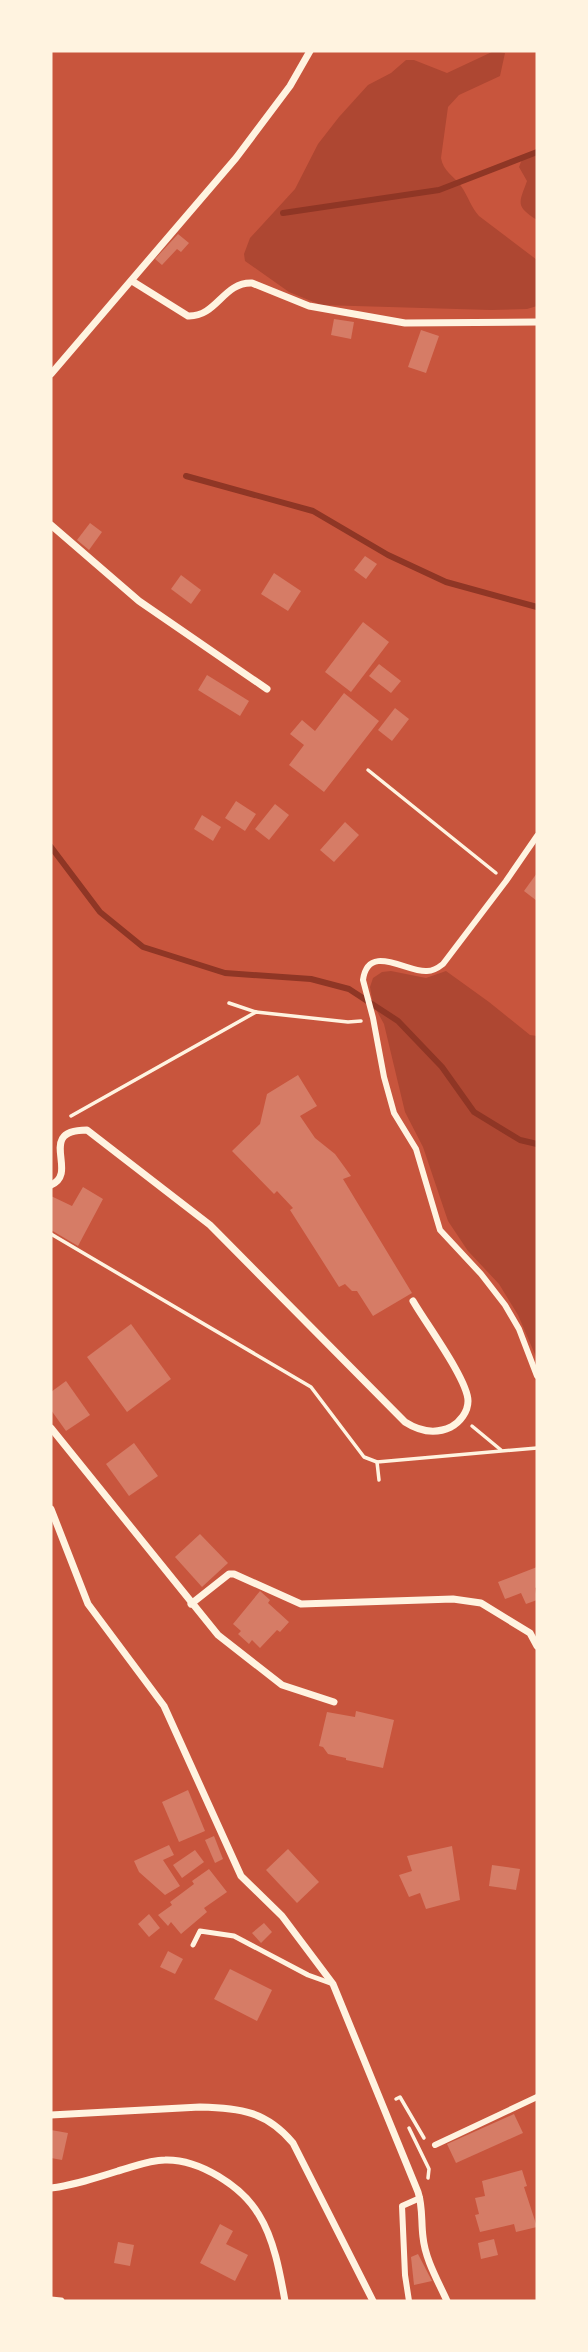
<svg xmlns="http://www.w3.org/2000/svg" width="588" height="2352" font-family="'IBM Plex Serif',serif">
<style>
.green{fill:#ae4732}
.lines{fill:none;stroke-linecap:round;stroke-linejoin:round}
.stream{stroke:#8f3625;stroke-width:6}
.building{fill:#d67c66}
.path{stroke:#fff3e0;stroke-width:3.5}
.service{stroke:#fff3e0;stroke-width:5}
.pedestrian{stroke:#fff3e0;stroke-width:6}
.minor{stroke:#fff3e0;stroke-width:7}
</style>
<rect width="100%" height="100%" fill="#c8553d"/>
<g class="green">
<path d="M494 51 505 53 500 76 459 95 448 107 441 158C443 171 454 176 461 186 468 196 471 207 479 216L537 260V306L527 309 491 310 321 305 289 292 245 261 244 254 250 238 295 189 318 144 339 117 368 85 391 73 406 60H414L447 73Z"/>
<path d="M537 149V220C515 206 519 203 527 181L519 167 523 157Z"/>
<path d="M391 971 426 978 446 971 489 1002 530 1035 537 1036V1359L518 1315 499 1284 468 1251 448 1221 423 1147 405 1112 384 1024 373 1004 370 987 373 978 382 972Z"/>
</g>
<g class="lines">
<g class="stream">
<path d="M283 213 439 190 537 152"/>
<path d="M186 476 313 511 388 555 446 582 537 607"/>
<path d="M51 847 100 912 143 947 225 973 311 979 349 989 398 1021 442 1067 474 1112 520 1140 537 1144"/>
</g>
</g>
<g class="building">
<path d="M178 234 189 243 181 252 177 249 162 265 155 259Z"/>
<path d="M334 319 354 322 351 339 331 335Z"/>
<path d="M421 330 439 336 426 373 408 367Z"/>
<path d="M90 523 102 532 89 550 77 540Z"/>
<path d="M365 556 377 564 366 579 354 570Z"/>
<path d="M274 573 301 591 288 611 261 594Z"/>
<path d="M181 575 201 590 191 604 171 589Z"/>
<path d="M363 622 389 642 351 692 325 672Z"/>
<path d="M379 664 401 681 391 693 369 676Z"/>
<path d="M207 675 249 701 240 716 198 690Z"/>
<path d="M344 693 379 721 324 792 289 765 304 745 290 734 302 720 315 731Z"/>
<path d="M395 708 409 719 392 741 378 730Z"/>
<path d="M236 801 256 814 245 831 225 818Z"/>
<path d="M275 804 289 815 269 840 255 829Z"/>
<path d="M202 815 221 827 213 841 194 829Z"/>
<path d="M345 822 359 835 334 862 320 850Z"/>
<path d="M537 873V901L524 891Z"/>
<path d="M298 1075 317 1106 300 1116 315 1138 335 1154 351 1176 343 1179 412 1293 373 1316 357 1291H352L345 1284 339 1287 290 1210 293 1208 277 1191 274 1194 232 1151 260 1124 267 1094Z"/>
<path d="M83 1187 103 1199 78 1246 51 1230V1196L72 1206Z"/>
<path d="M131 1324 171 1379 127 1412 87 1357Z"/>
<path d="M66 1381 90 1415 66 1431 51 1410V1392Z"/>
<path d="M134 1443 158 1476 129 1496 106 1464Z"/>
<path d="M200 1534 228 1563 202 1587 175 1557Z"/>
<path d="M537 1567V1587L535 1588 537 1600 526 1604 521 1593 505 1599 498 1582Z"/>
<path d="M260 1591 270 1600 268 1603 289 1622 280 1632 277 1630 260 1648 252 1640 249 1644 238 1634 241 1631 233 1624Z"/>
<path d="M356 1711 394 1720 383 1768 346 1760V1758L328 1754 323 1747 319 1746 327 1712 355 1717Z"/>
<path d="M188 1790 205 1831 179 1842 162 1802Z"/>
<path d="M214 1836 223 1859 215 1863 205 1840Z"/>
<path d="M169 1845 174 1855 163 1860 180 1886 165 1895 139 1872 134 1861Z"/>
<path d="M452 1846 460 1900 426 1909 420 1893 409 1897 399 1875 412 1871 407 1856Z"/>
<path d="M288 1849 319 1882 297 1903 266 1870Z"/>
<path d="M195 1850 204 1862 182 1878 173 1865Z"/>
<path d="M492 1865 520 1869 516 1890 489 1886Z"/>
<path d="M209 1869 227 1892 204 1908 207 1912 181 1934 171 1922 168 1926 158 1915 172 1905 170 1902 194 1884 192 1881Z"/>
<path d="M149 1914 160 1928 149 1937 138 1924Z"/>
<path d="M264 1923 272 1932 261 1943 252 1933Z"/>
<path d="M168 1951 183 1959 175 1974 160 1967Z"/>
<path d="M230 1969 272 1990 257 2021 214 1999Z"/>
<path d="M514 2114 523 2133 456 2163 447 2144Z"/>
<path d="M51 2130 68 2133 62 2160 51 2158Z"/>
<path d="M522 2170 527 2186 524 2187 537 2227 516 2232 514 2224 480 2232 475 2215 479 2214 475 2198 485 2196 482 2181Z"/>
<path d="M220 2224 233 2231 226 2244 248 2255 235 2281 200 2263Z"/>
<path d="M494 2239 498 2255 481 2259 478 2243Z"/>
<path d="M118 2242 134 2245 130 2266 114 2263Z"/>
<path d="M418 2254 432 2281 414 2285 411 2257Z"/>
</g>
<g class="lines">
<g class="path">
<path d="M368 770 496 873"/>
<path d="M229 1003 256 1012"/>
<path d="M71 1116 256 1012 348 1022 361 1021"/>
<path d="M51 1234 311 1387 364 1457 377 1462 537 1448"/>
<path d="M472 1426 501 1450"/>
<path d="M377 1462 379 1480"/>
<path d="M396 2099 400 2097 424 2138"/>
<path d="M409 2128 429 2169 428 2178"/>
</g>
<path class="service" d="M193 1945 200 1931 234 1936 308 1975 333 1984"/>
<g class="pedestrian">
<path d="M537 836 506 881 443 964C438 968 433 971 427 971 408 973 368 942 363 980L373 1018 384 1077 394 1113 416 1149 440 1230 481 1274 505 1305 519 1329 537 1376"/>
<path d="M435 2145 537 2097"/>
<path d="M409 2301 405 2275 402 2206 420 2198"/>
</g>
<g class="minor">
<path d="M132 281 188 316C217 317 223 282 252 283L309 306 405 323 537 322"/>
<path d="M51 374 236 158 290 86 310 51"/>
<path d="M51 525 139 601 267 689"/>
<path d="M51 1185C80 1173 35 1130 87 1130L210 1225 405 1422C419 1431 434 1435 451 1427 460 1422 468 1412 468 1401 468 1380 425 1322 413 1301"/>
<path d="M51 1428 218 1635 282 1685 334 1702"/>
<path d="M51 1509 88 1604 164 1706 241 1876 282 1916 333 1984 418 2192C423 2207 421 2222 423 2237 425 2259 438 2281 447 2301"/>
<path d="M191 1604 229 1574H234L301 1604 453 1599 481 1603 530 1633 537 1646"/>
<path d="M51 2115 200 2107C240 2108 266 2111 293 2143L373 2301"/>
<path d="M51 2188C74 2185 96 2178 118 2171 133 2167 149 2160 165 2160 199 2159 242 2186 259 2215 274 2239 280 2273 285 2301"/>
<path d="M51 2300 61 2301"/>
</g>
</g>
<rect width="588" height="2352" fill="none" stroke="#fff3e0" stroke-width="105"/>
</svg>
